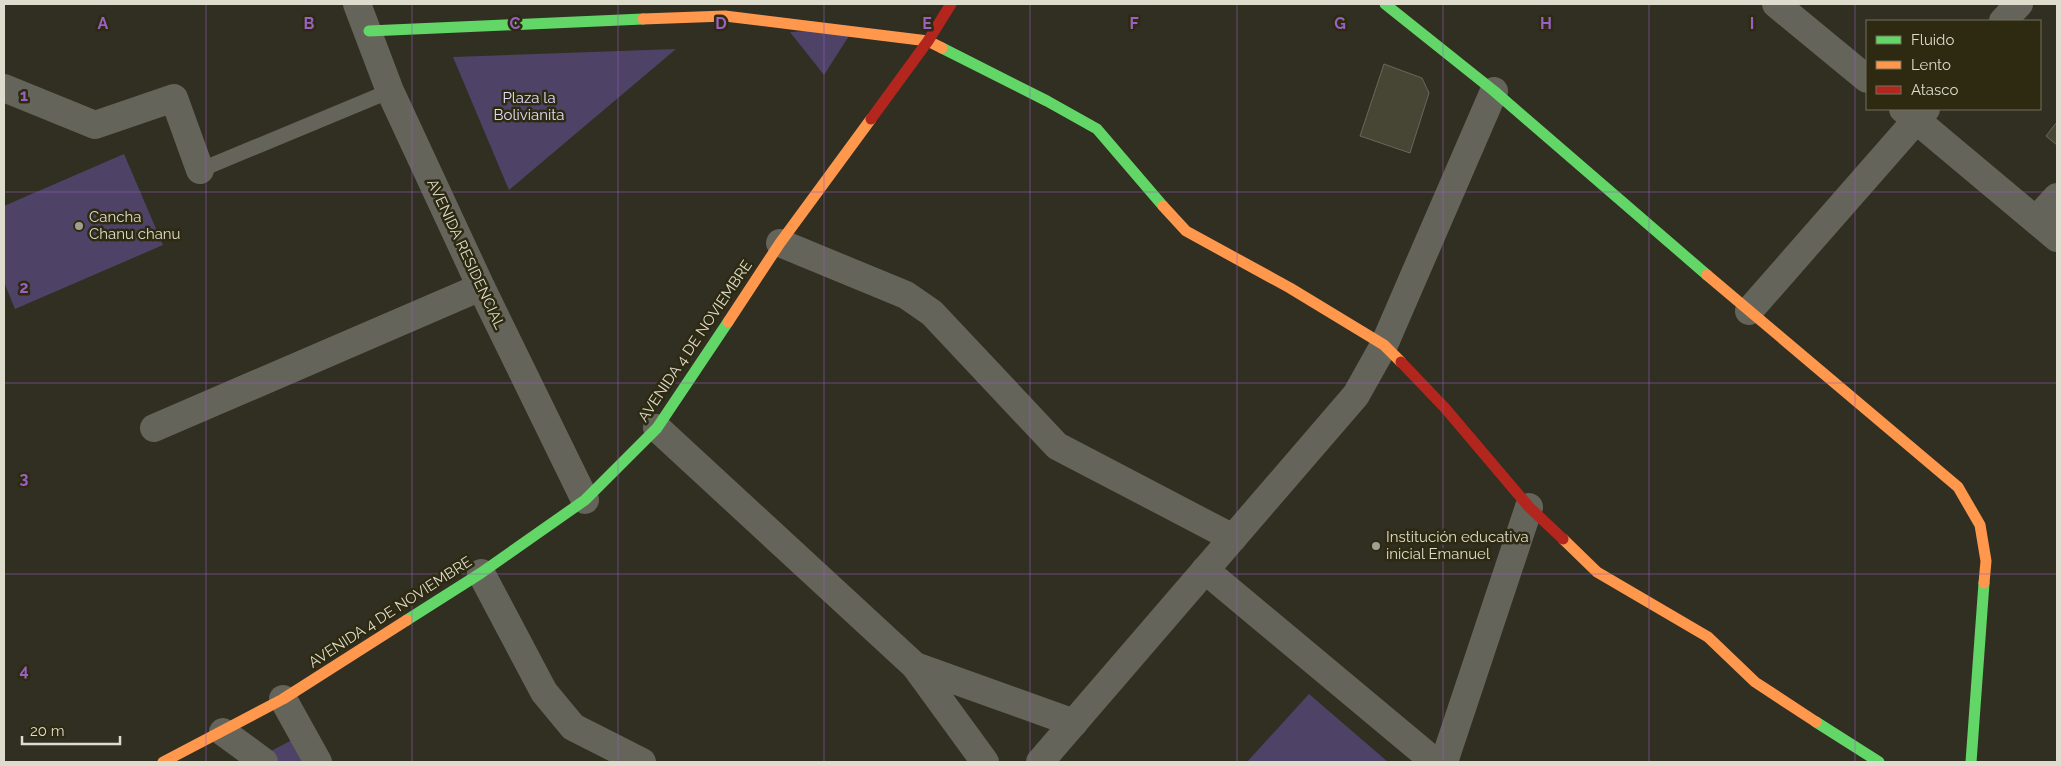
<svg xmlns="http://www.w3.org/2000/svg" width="2061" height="766" font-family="Raleway,sans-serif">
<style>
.green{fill:#4e4366}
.building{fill:#474534;stroke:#69675b}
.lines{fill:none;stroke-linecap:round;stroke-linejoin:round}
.lane{stroke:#65645a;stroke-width:15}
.street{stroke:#65645a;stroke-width:28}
.fast{stroke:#63d668;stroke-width:11}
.slow{stroke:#ff974d;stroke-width:11}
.jam{stroke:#b3261e;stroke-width:11}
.grid{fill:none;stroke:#9961c3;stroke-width:1;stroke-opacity:0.55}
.poi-dot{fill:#a19f91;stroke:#2d2a11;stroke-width:2}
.labels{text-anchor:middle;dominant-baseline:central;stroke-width:5;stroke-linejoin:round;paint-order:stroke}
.park-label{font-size:15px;fill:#e1daf8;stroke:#2d2a11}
.poi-label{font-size:15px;fill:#dedccd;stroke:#2d2a11;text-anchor:start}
.street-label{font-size:15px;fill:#dedccd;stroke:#2d2a11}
.grid-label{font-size:16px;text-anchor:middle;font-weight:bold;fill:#9961c3;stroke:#2d2a11;stroke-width:5;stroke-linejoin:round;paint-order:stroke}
</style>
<rect width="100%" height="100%" fill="#312f21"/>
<g class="green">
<path d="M854 28 824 75 790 32Z"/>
<path d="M676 49 509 190 453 57Z"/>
<path d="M124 154 163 245 15 309 4 282V206Z"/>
<path d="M1309 694 1388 762H1247Z"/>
<path d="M296 738 309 762H279L267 753Z"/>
</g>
<g class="building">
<path d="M1384 64 1422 78 1429 93 1410 153 1360 136Z"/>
<path d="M2057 122V145L2046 136Z"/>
</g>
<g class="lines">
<path class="lane" d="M200 170 390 91"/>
<g class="street">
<path d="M357 4 390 91 481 287 585 500"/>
<path d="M1776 4 1867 79"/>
<path d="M2003 21 2019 4"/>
<path d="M4 88 95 125 174 98 200 170"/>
<path d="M1903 109 2057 238"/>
<path d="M2036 220 2057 197"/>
<path d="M780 243 906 295 932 313 1057 446 1233 538"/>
<path d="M1749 311 1926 109"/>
<path d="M154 428 481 287"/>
<path d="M657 428 915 666 985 762"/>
<path d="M1205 570 1435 762"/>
<path d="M481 573 544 692 573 727 642 762"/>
<path d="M915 666 1074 723"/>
<path d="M283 699 318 762"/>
<path d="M223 732 264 762"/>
<path d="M1040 762 1356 395 1384 345 1494 91"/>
<path d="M1444 762 1529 507"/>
</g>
<g class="fast">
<path d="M1385 4 1494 91 1707 275"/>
<path d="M369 31 643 19"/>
<path d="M942 48 1047 101 1097 129 1163 206"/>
<path d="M407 620 481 573 585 500 657 428 728 322"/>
<path d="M1816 722 1879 762"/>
<path d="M1971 762 1984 583"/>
</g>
<g class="slow">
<path d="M643 19 725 16 928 41 942 48"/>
<path d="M1163 206 1186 231 1290 288 1384 345 1401 362"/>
<path d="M1707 275 1958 487 1980 525 1986 561 1984 583"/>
<path d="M728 322 780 243 871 119"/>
<path d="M1563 539 1597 572 1708 637 1755 682 1816 722"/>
<path d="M163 762 283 699 407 620"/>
</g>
<g class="jam">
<path d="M871 119 928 41 951 4"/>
<path d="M1401 362 1445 408 1529 507 1563 539"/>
</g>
</g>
<path class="grid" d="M206 4V762M412 4V762M618 4V762M824 4V762M1030 4V762M1237 4V762M1443 4V762M1649 4V762M1855 4V762M4 192H2057M4 383H2057M4 574H2057"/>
<g class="poi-dot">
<circle cx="79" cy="226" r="5"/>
<circle cx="1376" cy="546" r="5"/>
</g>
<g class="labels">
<g class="park-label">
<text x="529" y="98">Plaza la<tspan x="529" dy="17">Bolivianita</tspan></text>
</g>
<g class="poi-label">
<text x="89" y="217">Cancha<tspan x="89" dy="17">Chanu chanu</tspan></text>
<text x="1386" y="537">Institución educativa<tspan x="1386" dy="17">inicial Emanuel</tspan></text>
</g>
<g class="street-label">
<text transform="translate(466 254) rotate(65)">AVENIDA RESIDENCIAL</text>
<text transform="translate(695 341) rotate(-56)">AVENIDA 4 DE NOVIEMBRE</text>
<text transform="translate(390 612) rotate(-33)">AVENIDA 4 DE NOVIEMBRE</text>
</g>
</g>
<g class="grid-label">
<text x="103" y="29">A</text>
<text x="309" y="29">B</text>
<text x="515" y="29">C</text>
<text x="721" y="29">D</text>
<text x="927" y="29">E</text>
<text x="1134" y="29">F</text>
<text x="1340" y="29">G</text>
<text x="1546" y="29">H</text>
<text x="1752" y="29">I</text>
<text x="24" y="101">1</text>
<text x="24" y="293">2</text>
<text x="24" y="484">3</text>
<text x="24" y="676">4</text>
</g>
<rect width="2061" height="766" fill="none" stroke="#dedccd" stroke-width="10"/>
<rect x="1866" y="20" width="175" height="90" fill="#2d2a11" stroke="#74715c"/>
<rect x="1876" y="36" width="25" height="8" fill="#63d668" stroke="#74715c"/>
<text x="1911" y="45" font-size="15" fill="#dedccd">Fluido</text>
<rect x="1876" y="61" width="25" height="8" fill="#ff974d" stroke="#74715c"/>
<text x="1911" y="70" font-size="15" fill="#dedccd">Lento</text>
<rect x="1876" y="86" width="25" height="8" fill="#b3261e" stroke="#74715c"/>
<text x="1911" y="95" font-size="15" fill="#dedccd">Atasco</text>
<path d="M22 736v8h98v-8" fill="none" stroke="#dedccd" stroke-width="2.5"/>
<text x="30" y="736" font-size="15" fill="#dedccd" stroke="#2d2a11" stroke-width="4" paint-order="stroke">20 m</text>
</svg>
